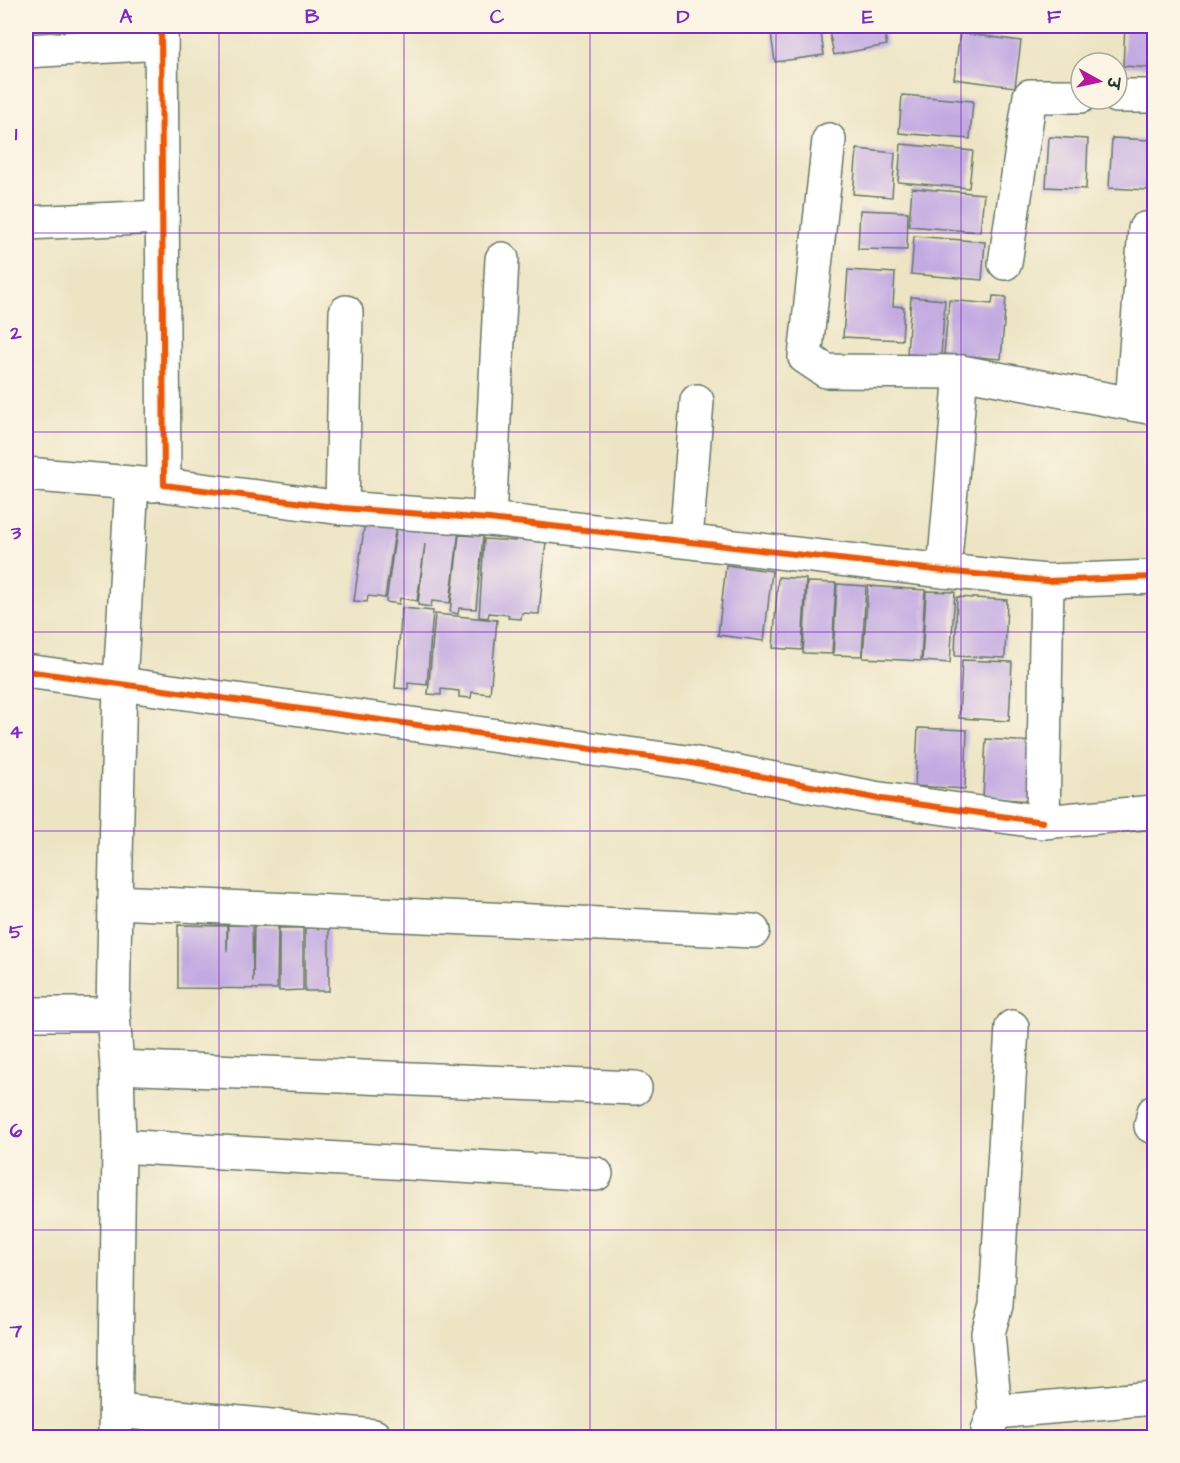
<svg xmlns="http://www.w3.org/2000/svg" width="1180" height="1463" font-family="'Architects Daughter','Playpen Sans Deva',sans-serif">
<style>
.building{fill:#c3abe2}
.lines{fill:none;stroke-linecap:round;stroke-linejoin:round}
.street-casing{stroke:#677766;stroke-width:36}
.street{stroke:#fff;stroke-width:33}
.cycleway-casing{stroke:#fcf5e5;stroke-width:10}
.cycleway{stroke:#e8590c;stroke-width:6}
.grid{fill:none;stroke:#7b2cbf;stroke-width:1.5;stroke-opacity:0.55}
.neatline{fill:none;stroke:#7b2cbf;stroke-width:2}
.grid-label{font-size:20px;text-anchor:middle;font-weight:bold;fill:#7b2cbf}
</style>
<rect width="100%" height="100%" fill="#fcf5e5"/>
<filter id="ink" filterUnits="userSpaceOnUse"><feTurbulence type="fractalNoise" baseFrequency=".0167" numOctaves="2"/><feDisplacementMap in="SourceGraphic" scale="12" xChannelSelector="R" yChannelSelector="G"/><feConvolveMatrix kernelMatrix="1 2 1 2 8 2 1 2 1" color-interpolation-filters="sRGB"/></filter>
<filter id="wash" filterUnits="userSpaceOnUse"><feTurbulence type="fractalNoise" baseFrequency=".008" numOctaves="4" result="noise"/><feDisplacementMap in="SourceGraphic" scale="24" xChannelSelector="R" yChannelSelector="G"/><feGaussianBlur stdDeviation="1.35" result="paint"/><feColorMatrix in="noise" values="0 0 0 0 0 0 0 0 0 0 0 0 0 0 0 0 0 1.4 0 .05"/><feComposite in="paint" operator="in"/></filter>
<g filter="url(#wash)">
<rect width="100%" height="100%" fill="#ece4c3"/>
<g id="blocks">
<g class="building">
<path d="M770 26H820L824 55 775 62Z"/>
<path d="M828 26H883L887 45 834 55Z"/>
<path d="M1125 26H1154V68L1123 66Z"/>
<path d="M960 33 1021 41 1015 87 954 79Z"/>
<path d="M902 95 973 101 970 139 899 133Z"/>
<path d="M1049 137 1088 139 1086 189 1046 187Z"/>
<path d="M1112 138 1151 140 1148 190 1109 188Z"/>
<path d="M901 144 973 151 969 188 898 182Z"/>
<path d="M857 149 895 153 892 197 853 194Z"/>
<path d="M912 188 984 194 980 232 909 226Z"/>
<path d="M860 210 908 212 907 250 858 249Z"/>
<path d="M914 236 985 242 982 280 911 274Z"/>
<path d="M848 270 895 273 893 306 904 307 902 340 843 337Z"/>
<path d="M993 296 1006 297 1001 359 944 354 949 300 992 304Z"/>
<path d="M911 297 945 300 941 356 907 354Z"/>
<path d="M365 521 396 525 385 598 368 596 367 602 354 601Z"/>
<path d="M397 523 459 530 450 603 432 601 431 607 418 605 425 544 417 601 400 598 399 604 386 602Z"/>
<path d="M459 535 483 536 476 609 459 608 458 614 450 612Z"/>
<path d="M515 538 546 541 539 614 522 613 521 619 508 618 509 615 489 613 488 618 479 617 484 539 515 541Z"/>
<path d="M726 565 772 571 764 641 718 635Z"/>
<path d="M778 577 806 579 802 650 773 648Z"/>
<path d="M807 582 836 583 832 654 803 653Z"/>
<path d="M837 584 866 586 862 656 833 655Z"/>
<path d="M868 586 925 590 921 661 863 658Z"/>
<path d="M926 591 955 592 950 663 922 661Z"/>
<path d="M957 597 1007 600 1005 658 955 656Z"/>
<path d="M402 608 433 611 427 685 408 683V689L395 688Z"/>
<path d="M435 614 497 620 490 694 472 692 471 698 459 697V691L441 689V695L428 694Z"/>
<path d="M962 660 1012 662 1009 721 959 718Z"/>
<path d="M918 728 967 730 965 789 915 786Z"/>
<path d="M986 739 1035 742 1032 801 983 798Z"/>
<path d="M178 925 227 926V952L228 925H252L253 982 254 926H278L277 989 178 988Z"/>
<path d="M279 928H303V990L279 991Z"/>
<rect x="305" y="928" width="24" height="63"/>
</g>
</g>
</g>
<g filter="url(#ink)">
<use href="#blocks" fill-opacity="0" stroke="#677766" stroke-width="1.5"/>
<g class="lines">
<defs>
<g id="street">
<path d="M161 26 164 485 342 508 489 519 944 571 1047 581 1154 577"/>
<path d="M26 51 161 43"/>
<path d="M1117 96H1154"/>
<path d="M829 140 805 357 826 371 961 372"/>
<path d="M26 223 162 217"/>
<path d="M1005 263 1030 96H1081"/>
<path d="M1132 404 1145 229"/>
<path d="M26 474 154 485"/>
<path d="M342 508 346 312"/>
<path d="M489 519 502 259"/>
<path d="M686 540 697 401"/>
<path d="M944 571 961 372 1154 408"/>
<path d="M1047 581 1043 822 1154 812"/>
<path d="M26 671 686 762 874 798 1043 822"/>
<path d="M115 902 753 931"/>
<path d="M26 1014H113"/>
<path d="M117 1067 635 1088"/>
<path d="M1151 1126 1154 1112"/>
<path d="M119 1146 596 1174"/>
<path d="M117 1411 374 1436"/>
<path d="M995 1412 1154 1398"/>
<path d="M115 1438 119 1146 117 1067 113 1014 115 902 120 682 132 484"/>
<path d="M988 1438V1430L995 1412 988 1333 996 1305 1012 1027"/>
</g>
</defs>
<use href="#street" class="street-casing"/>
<use href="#street" class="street"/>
<defs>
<g id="cycleway">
<path d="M161 26 164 485 342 508 489 519 944 571 1047 581 1154 577"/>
<path d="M26 671 686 762 874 798 1043 822"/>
</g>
</defs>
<use href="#cycleway" class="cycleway-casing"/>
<use href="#cycleway" class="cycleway"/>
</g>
</g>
<path class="grid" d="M219 26V1438M404 26V1438M590 26V1438M776 26V1438M961 26V1438M26 233H1154M26 432H1154M26 632H1154M26 831H1154M26 1031H1154M26 1230H1154"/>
<rect width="1180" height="1463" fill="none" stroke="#fcf5e5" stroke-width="66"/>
<g transform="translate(1099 81) rotate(98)"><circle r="28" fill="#fcf5e5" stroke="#a4ab9e" stroke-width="1.5"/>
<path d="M0-4.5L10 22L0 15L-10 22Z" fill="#b5179e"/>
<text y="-9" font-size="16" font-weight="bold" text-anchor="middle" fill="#1f3d34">उ</text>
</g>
<rect x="33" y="33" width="1114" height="1397" class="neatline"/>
<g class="grid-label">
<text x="126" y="23">A</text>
<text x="312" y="23">B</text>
<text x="497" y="23">C</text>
<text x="683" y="23">D</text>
<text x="868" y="23">E</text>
<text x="1054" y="23">F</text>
<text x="16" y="140">1</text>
<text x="16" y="339">2</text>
<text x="16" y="539">3</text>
<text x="16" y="738">4</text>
<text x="16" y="938">5</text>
<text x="16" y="1137">6</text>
<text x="16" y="1337">7</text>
</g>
</svg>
